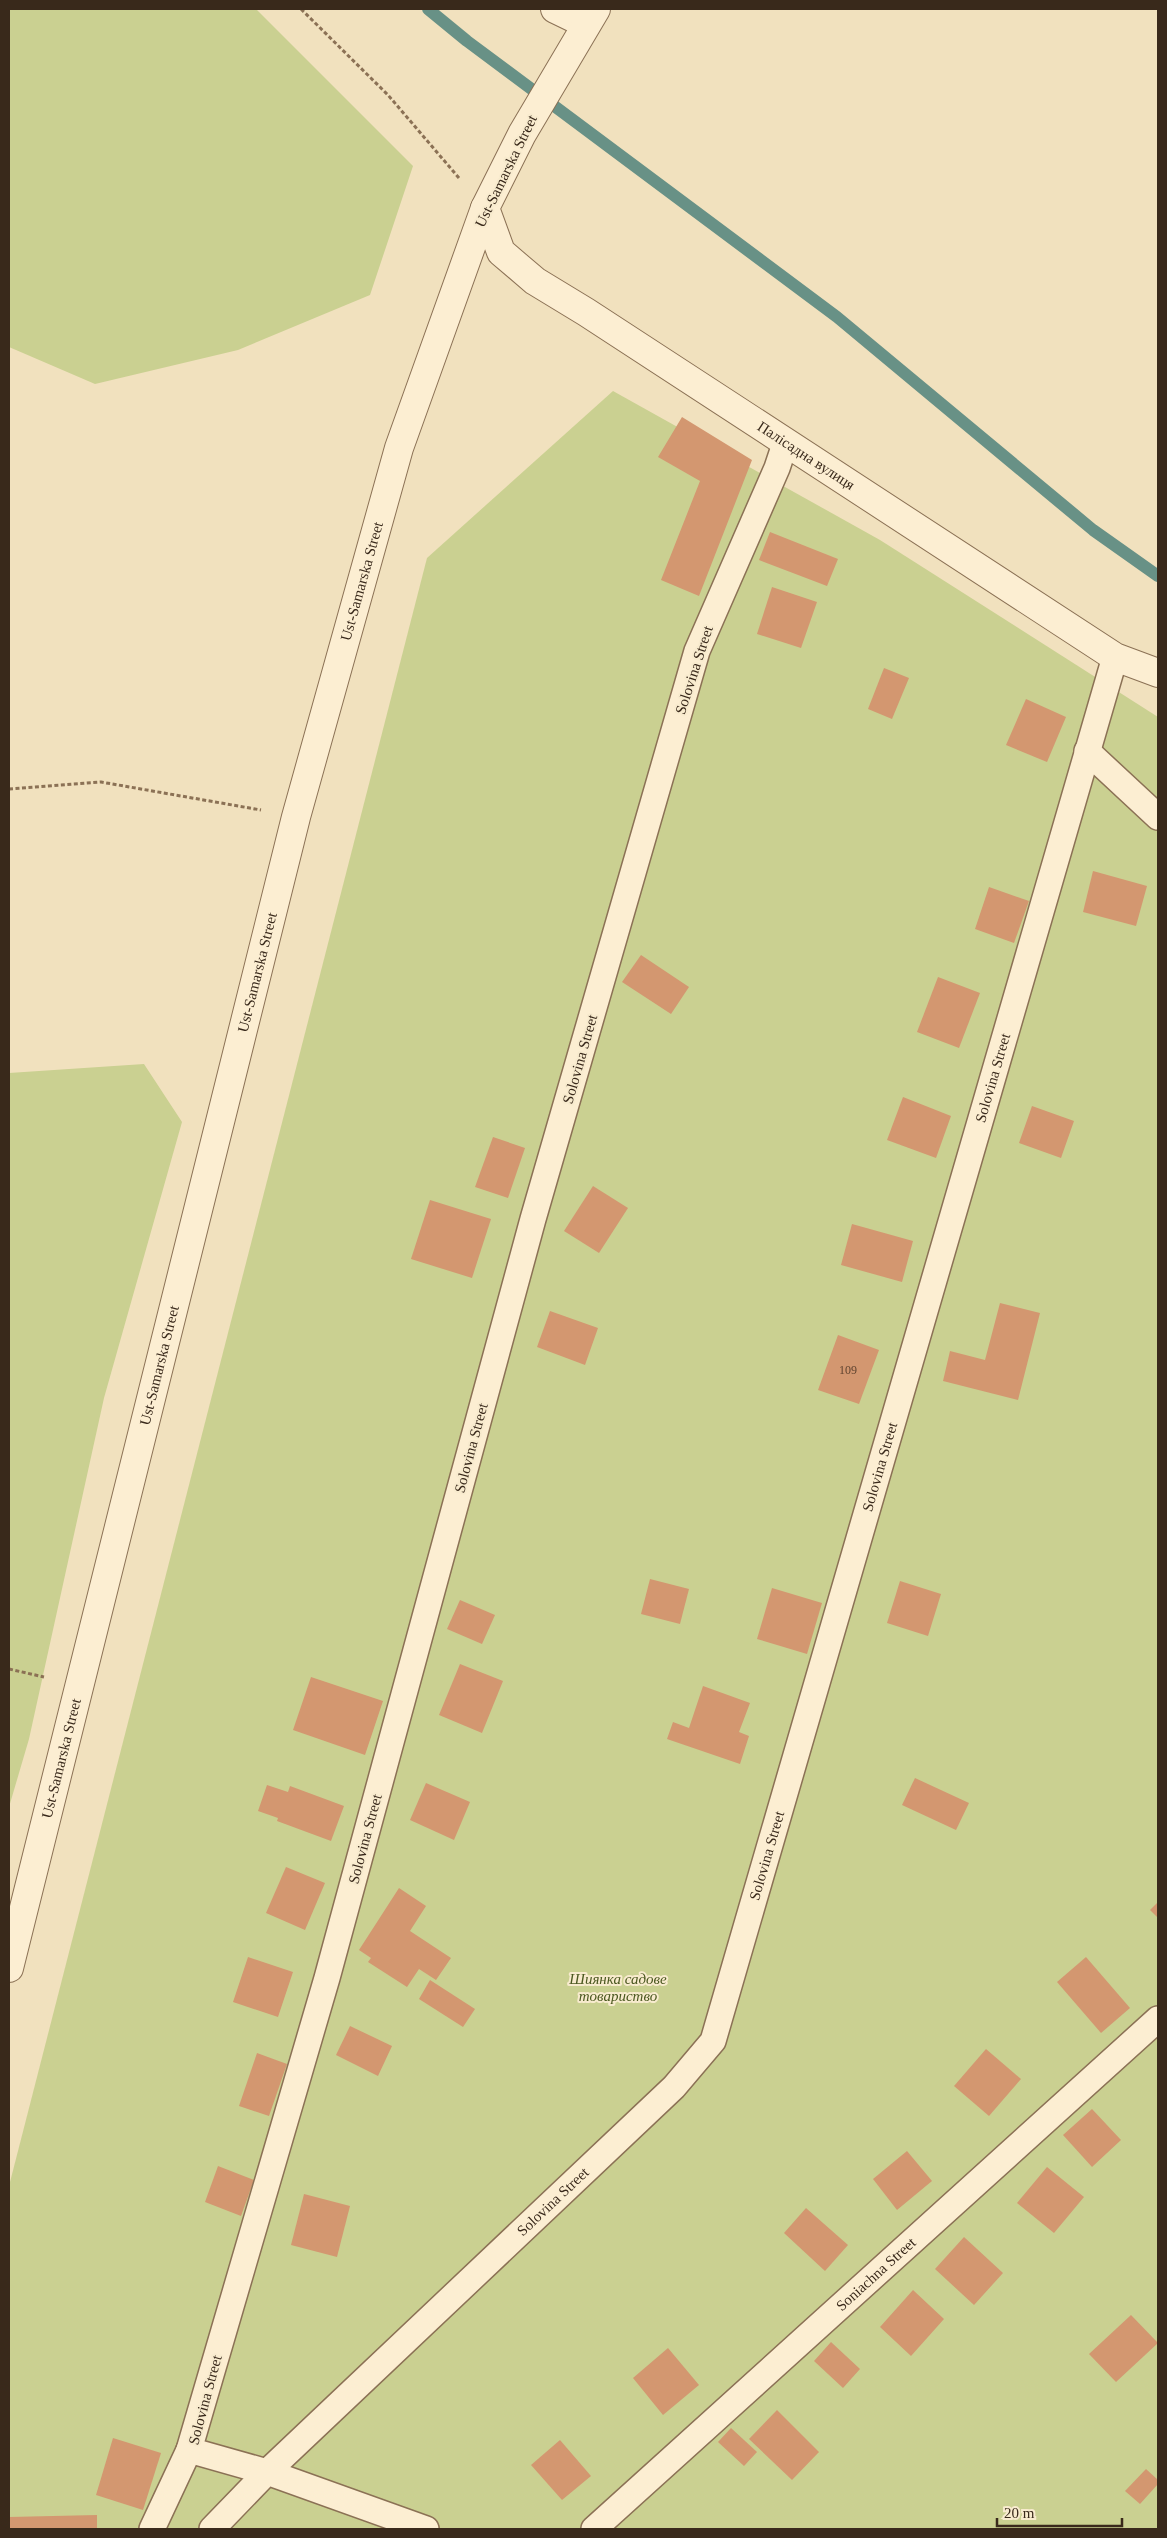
<svg xmlns="http://www.w3.org/2000/svg" width="1167" height="2538" font-family="'Times New Roman',serif">
<style>
.green{fill:#cad091}
.lines{fill:none;stroke-linecap:round;stroke-linejoin:round}
.stream{stroke:#689186;stroke-width:12}
.building{fill:#d39770}
.service-casing{stroke:#8b7155;stroke-width:28}
.minor-casing{stroke:#8b7155;stroke-width:30}
.tertiary-casing{stroke:#8b7155;stroke-width:30}
.path{stroke:#8b7155;stroke-width:3;stroke-dasharray:4 2.5;stroke-linecap:butt}
.service{stroke:#fceed2;stroke-width:25}
.minor{stroke:#fceed2;stroke-width:28}
.tertiary{stroke:#fceed2;stroke-width:28}
.labels{text-anchor:middle;dominant-baseline:central;stroke-width:4;stroke-linejoin:round;paint-order:stroke}
.number-label{font-size:12px;fill:#604430}
.street-label{font-size:15px;fill:#39291b;stroke:#f8ebce}
.park-label{font-size:15px;font-style:italic;fill:#4b5820;stroke:#f8ebce}
</style>
<rect width="100%" height="100%" fill="#f1e1be"/>
<g class="green">
<path d="M9 9H256L413 166 370 295 238 350 95 384 9 347Z"/>
<path d="M613 391 880 540 1158 717V2529H9V2186L427 558Z"/>
<path d="M144 1064 182 1122 104 1398 29 1739 9 1807V1073Z"/>
</g>
<g class="lines">
<path class="stream" d="M428 9 467 41 837 317 1093 530 1158 576"/>
</g>
<g class="building">
<path d="M682 417 752 460 699 596 661 580 700 481 658 457Z"/>
<path d="M770 532 838 559 827 586 759 560Z"/>
<path d="M772 587 817 602 801 648 757 634Z"/>
<path d="M884 668 909 678 892 719 868 709Z"/>
<path d="M1026 699 1066 717 1047 762 1006 745Z"/>
<path d="M1093 871 1147 886 1136 926 1083 912Z"/>
<path d="M989 887 1029 901 1014 943 975 929Z"/>
<path d="M641 955 689 987 671 1014 622 982Z"/>
<path d="M938 977 980 993 959 1048 917 1032Z"/>
<path d="M903 1097 951 1116 936 1158 887 1140Z"/>
<path d="M1032 1106 1074 1121 1061 1158 1019 1143Z"/>
<path d="M493 1137 525 1148 508 1198 475 1187Z"/>
<path d="M593 1186 628 1208 599 1253 564 1231Z"/>
<path d="M430 1200 491 1219 472 1278 411 1259Z"/>
<path d="M852 1224 913 1241 902 1282 841 1265Z"/>
<path d="M1000 1303 1040 1313 1018 1400 943 1381 950 1351 985 1360Z"/>
<path d="M550 1311 598 1328 585 1365 537 1347Z"/>
<path d="M838 1335 879 1350 859 1404 818 1390Z"/>
<path d="M650 1579 689 1589 680 1624 641 1614Z"/>
<path d="M900 1581 941 1594 928 1636 887 1623Z"/>
<path d="M772 1588 822 1603 807 1654 757 1639Z"/>
<path d="M460 1600 495 1615 482 1644 447 1629Z"/>
<path d="M460 1664 503 1681 482 1733 439 1715Z"/>
<path d="M311 1677 383 1701 365 1755 293 1730Z"/>
<path d="M703 1686 750 1703 739 1732 749 1736 740 1764 667 1739 673 1722 689 1728Z"/>
<path d="M915 1778 969 1803 956 1830 902 1805Z"/>
<path d="M426 1783 470 1802 454 1840 410 1820Z"/>
<path d="M267 1785 288 1792 290 1786 344 1806 331 1841 277 1821 278 1818 258 1811Z"/>
<path d="M286 1867 325 1883 305 1930 266 1913Z"/>
<path d="M399 1888 426 1906 410 1931 451 1958 436 1980 419 1969 407 1987 368 1962 371 1958 359 1950Z"/>
<path d="M1158 1902V1918L1150 1910Z"/>
<path d="M248 1957 293 1972 278 2017 233 2002Z"/>
<path d="M1086 1957 1130 2008 1101 2033 1057 1982Z"/>
<path d="M430 1980 475 2009 463 2027 419 1999Z"/>
<path d="M350 2026 392 2046 378 2076 336 2055Z"/>
<path d="M986 2049 1021 2079 989 2116 954 2086Z"/>
<path d="M257 2053 287 2064 269 2116 239 2106Z"/>
<path d="M1092 2109 1121 2140 1092 2167 1063 2135Z"/>
<path d="M907 2151 932 2181 897 2210 873 2179Z"/>
<path d="M218 2166 254 2180 241 2216 205 2202Z"/>
<path d="M1047 2167 1084 2197 1054 2233 1017 2203Z"/>
<path d="M304 2194 350 2206 337 2257 291 2245Z"/>
<path d="M806 2208 848 2245 825 2271 784 2233Z"/>
<path d="M964 2237 1003 2273 974 2305 935 2269Z"/>
<path d="M913 2290 944 2319 911 2356 880 2327Z"/>
<path d="M1131 2315 1158 2343 1116 2382 1089 2354Z"/>
<path d="M831 2342 860 2369 843 2388 814 2361Z"/>
<path d="M668 2348 699 2385 663 2415 633 2378Z"/>
<path d="M777 2410 819 2452 792 2480 749 2439Z"/>
<path d="M731 2428 757 2452 744 2466 718 2442Z"/>
<path d="M113 2438 161 2453 143 2510 96 2495Z"/>
<path d="M560 2440 591 2476 562 2500 531 2465Z"/>
<path d="M1146 2469 1158 2480V2484L1140 2504 1125 2491Z"/>
<path d="M97 2515V2529H9V2517Z"/>
</g>
<g class="lines">
<defs>
<g id="service">
<path id="s1" d="M785 444 777 468 697 651 533 1219 327 1978 189 2450 267 2472 674 2087 713 2041 1115 657"/>
<path d="M1087 751 1158 817"/>
<path d="M152 2529 189 2450"/>
<path d="M212 2529 267 2472 426 2529"/>
<path id="s2" d="M594 2529 1158 2019"/>
</g>
<g id="minor">
<path d="M555 9 586 24"/>
<path id="s3" d="M9 1968 296 817 399 448 485 208"/>
</g>
<g id="tertiary">
<path id="s4" d="M596 9 522 134 485 208 501 252 535 281 586 312 1115 657 1158 673"/>
</g>
</defs>
<use href="#service" class="service-casing"/>
<use href="#minor" class="minor-casing"/>
<use href="#tertiary" class="tertiary-casing"/>
<g class="path">
<path d="M301 9 388 95 459 178"/>
<path d="M9 789 101 782 261 810"/>
<path d="M9 1669 44 1677"/>
</g>
<use href="#service" class="service"/>
<use href="#minor" class="minor"/>
<use href="#tertiary" class="tertiary"/>
</g>
<g class="labels">
<g class="number-label">
<text x="848" y="1370">109</text>
</g>
<g class="street-label">
<text transform="translate(506 171) rotate(-64)">Ust-Samarska Street</text>
<text stroke="none"><textPath href="#s4" startOffset="642">Палісадна вулиця</textPath></text>
<text stroke="none"><textPath href="#s3" startOffset="1431">Ust-Samarska Street</textPath></text>
<text transform="translate(694 670) rotate(-72)">Solovina Street</text>
<text stroke="none"><textPath href="#s3" startOffset="1026">Ust-Samarska Street</textPath></text>
<text transform="translate(580 1059) rotate(-74)">Solovina Street</text>
<text stroke="none"><textPath href="#s1" startOffset="3799">Solovina Street</textPath></text>
<text stroke="none"><textPath href="#s3" startOffset="621">Ust-Samarska Street</textPath></text>
<text transform="translate(471 1448) rotate(-75)">Solovina Street</text>
<text stroke="none"><textPath href="#s1" startOffset="3394">Solovina Street</textPath></text>
<text stroke="none"><textPath href="#s3" startOffset="216">Ust-Samarska Street</textPath></text>
<text transform="translate(365 1839) rotate(-75)">Solovina Street</text>
<text stroke="none"><textPath href="#s1" startOffset="2989">Solovina Street</textPath></text>
<text stroke="none"><textPath href="#s1" startOffset="2569">Solovina Street</textPath></text>
<text stroke="none"><textPath href="#s2" startOffset="380">Soniachna Street</textPath></text>
<text transform="translate(205 2400) rotate(-75)">Solovina Street</text>
</g>
<g class="park-label">
<text x="618" y="1979">Шиянка садове<tspan x="618" dy="17">товариство</tspan></text>
</g>
</g>
<rect width="1167" height="2538" fill="none" stroke="#39291b" stroke-width="20"/>
<path d="M997 2518v8h125v-8" fill="none" stroke="#39291b" stroke-width="2.5"/>
<text x="1004" y="2518" font-size="15" fill="#39291b" stroke="#f8ebce" stroke-width="4" paint-order="stroke">20 m</text>
</svg>
